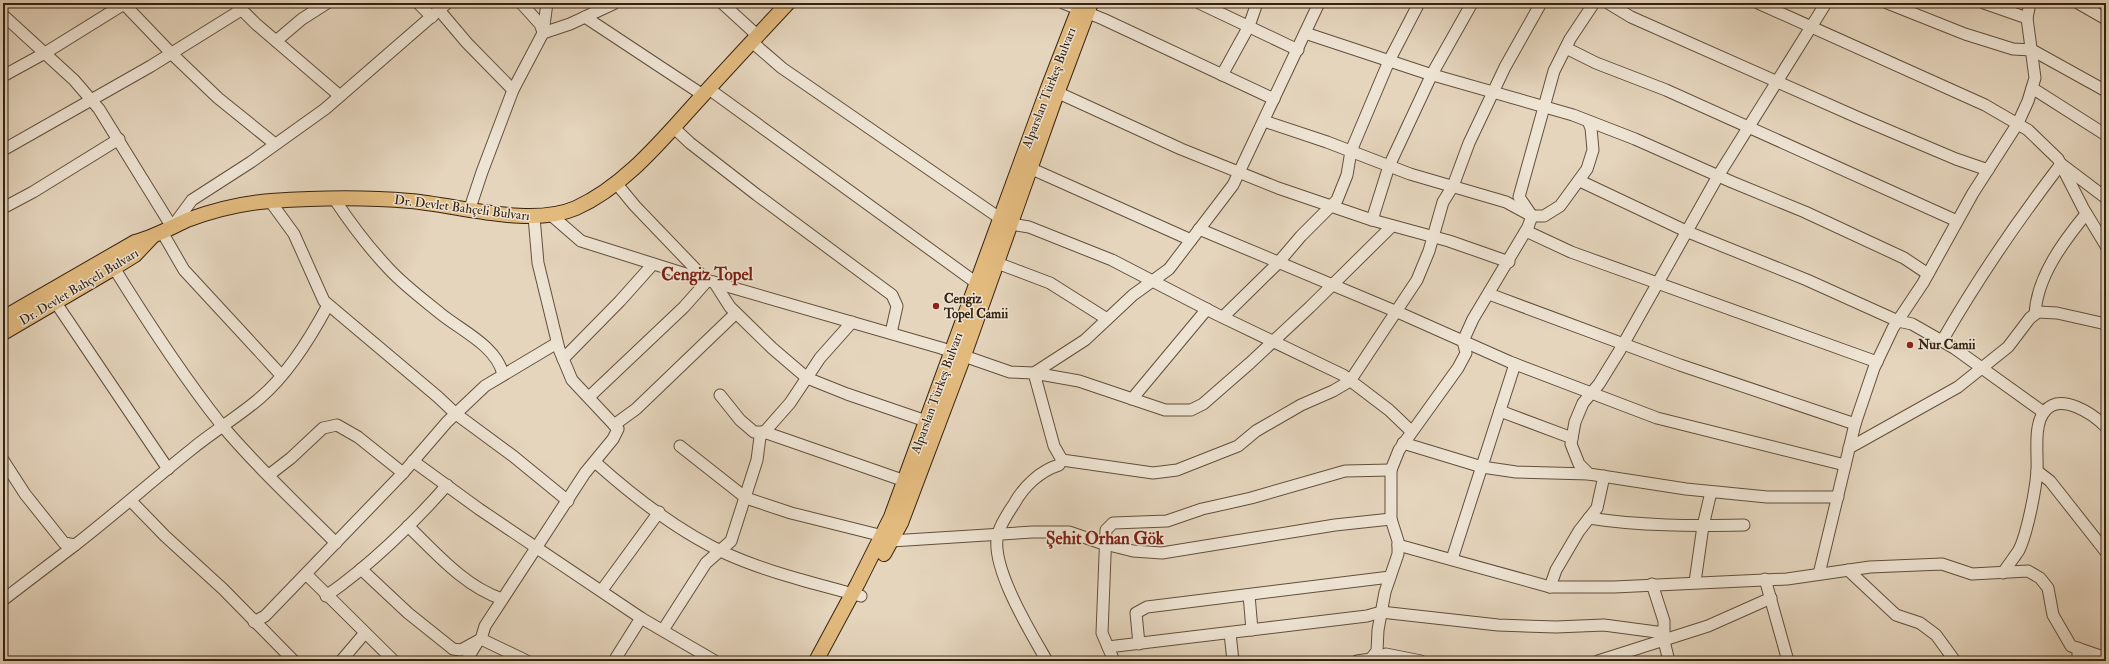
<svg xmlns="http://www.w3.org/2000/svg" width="2109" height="664" font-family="'IM FELL Double Pica',serif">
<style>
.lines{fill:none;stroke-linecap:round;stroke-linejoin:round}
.minor-casing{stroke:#624f3b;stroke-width:13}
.major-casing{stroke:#362210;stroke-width:16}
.minor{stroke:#eee4d4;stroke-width:11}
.major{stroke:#e2ba7e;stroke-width:14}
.poi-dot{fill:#8f2418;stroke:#eee4d4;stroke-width:1.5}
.labels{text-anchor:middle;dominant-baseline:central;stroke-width:3;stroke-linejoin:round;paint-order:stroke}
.street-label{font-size:13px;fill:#362210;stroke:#eee4d4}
.poi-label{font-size:13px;font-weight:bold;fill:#362210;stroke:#eee4d4;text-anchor:start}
.district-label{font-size:17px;font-weight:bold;fill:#7a1f14;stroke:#eee4d4}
</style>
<rect width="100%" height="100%" fill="#e5d5bd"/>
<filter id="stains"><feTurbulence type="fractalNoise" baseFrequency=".005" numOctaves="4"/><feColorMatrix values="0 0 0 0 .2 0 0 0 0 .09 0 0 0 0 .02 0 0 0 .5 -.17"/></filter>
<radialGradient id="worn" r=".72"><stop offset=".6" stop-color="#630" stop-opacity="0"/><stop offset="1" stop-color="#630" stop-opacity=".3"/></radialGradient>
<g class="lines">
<defs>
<g id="minor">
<path d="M123 3 171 53 218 98 275 144"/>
<path d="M235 3 256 24 340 96"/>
<path d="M418 3 432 17"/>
<path d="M521 3 540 24 543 32"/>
<path d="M722 3 758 36"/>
<path d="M1063 3 1103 19 1274 99"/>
<path d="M1199 3 1298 50"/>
<path d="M1608 3 1631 17 1859 118 1956 159 1988 170"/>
<path d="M1758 3 1985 105 2028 130 2058 159 2083 208 2106 246"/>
<path d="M1826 3 1718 176 1620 350 1599 384 1583 403 1575 422 1571 444 1579 464 1589 474 1686 489 1767 497H1838"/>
<path d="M1887 3 1965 34 2013 49 2032 50 2106 91"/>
<path d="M1984 3 2027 18"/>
<path d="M2078 3 2106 19"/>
<path d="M439 10 467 43 513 90"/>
<path d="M3 15 74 80 99 109 172 227"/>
<path d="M585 17 703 95"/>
<path d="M543 33 570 24 615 3"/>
<path d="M1305 33 1426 73 1573 115 1635 139 1732 182 1805 212 1904 258 1928 274"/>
<path d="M276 41 302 19 327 3"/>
<path d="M752 42 782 68 1001 219 1011 224 1029 227 1112 260 1218 315 1343 375 1389 410 1411 431"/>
<path d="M1566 48 1596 63 1666 90 1957 221"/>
<path d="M1222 75 1249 26 1257 3"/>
<path d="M3 76 45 53 124 4"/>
<path d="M2032 88 2106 135"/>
<path d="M709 89 982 287"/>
<path d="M1050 89 1181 149 1278 188 1372 220 1449 241 1509 262"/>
<path d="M1264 121 1327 142 1410 174 1506 202 1532 216H1544L1560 206 1587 169 1593 150 1591 128 1588 121"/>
<path d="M673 127 690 143 757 195 892 295 897 306 891 333"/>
<path d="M3 150 151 66 241 10"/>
<path d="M1023 165 1191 240"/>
<path d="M1580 181 1688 232 1807 280 1898 321 1912 324 1954 348 2043 412"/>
<path d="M335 200C351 224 369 248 390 270 405 286 424 300 441 314 462 331 496 346 503 374"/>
<path d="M270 201 294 234 324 301 438 397 456 414 513 456 568 501"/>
<path d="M3 208 33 192 119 139"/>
<path d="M470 208 482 172 513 90 543 33 547 3"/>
<path d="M551 215 581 241 692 276 941 348 1010 372 1034 373 1085 340 1133 295 1169 269 1233 185 1319 3"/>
<path d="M1372 220 1389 166 1432 74 1472 3"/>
<path d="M172 227 192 200 251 162 325 109 447 3"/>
<path d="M1199 229 1402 314 1510 362 1657 418 1845 465"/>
<path d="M1526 231 1571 252 1877 362"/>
<path d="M162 232 184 270 281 375"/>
<path d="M997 263 1050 283 1107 319"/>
<path d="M114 268C147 321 181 374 220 423 255 465 297 504 336 543"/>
<path d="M714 282 730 307 772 348 807 378 847 394 926 421"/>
<path d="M1489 294 1680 365 1855 424"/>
<path d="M56 303 168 469"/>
<path d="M2035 314C2037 277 2063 242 2086 214"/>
<path d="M1223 317 1278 263 1301 236 1337 200 1347 175 1351 151 1389 61 1419 3"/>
<path d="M1942 341C1977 280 2018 220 2061 164L2106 198"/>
<path d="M563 359 620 301 653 264"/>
<path d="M720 395 740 420 754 432H764L905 481"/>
<path d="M589 397 684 307 707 281 635 206 616 183"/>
<path d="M1132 399 1207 309"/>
<path d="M1500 411 1572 438"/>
<path d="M614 425 636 409 736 313"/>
<path d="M1403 443 1482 467 1516 472 1589 474"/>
<path d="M680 446 746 498 791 513 883 536"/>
<path d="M1849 448 1958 387 2008 347 2030 318 2038 312 2057 313 2106 324"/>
<path d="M3 460 25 494 64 543 75 545C115 514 153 480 192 449 214 431 239 416 260 398 287 375 312 335 328 305"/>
<path d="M1062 460 1153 473 1177 470 1238 446 1256 431 1301 405 1333 391 1350 381 1417 280 1429 251 1443 202 1453 186 1469 143 1505 67 1541 3"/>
<path d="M413 461 479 509 641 618 715 661"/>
<path d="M595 462C634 497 679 532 727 554 770 573 816 584 861 596"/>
<path d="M2037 471 2050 481 2106 552"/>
<path d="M269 475 291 458 323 428 337 425 358 437 403 473"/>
<path d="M131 501 165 536 223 589 294 661"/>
<path d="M1589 518C1640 526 1692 526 1744 525"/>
<path d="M408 526C436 553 464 586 502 599"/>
<path d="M891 541 1033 532H1069L1101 543 1133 551 1162 553 1335 525 1391 519"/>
<path d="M1398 545 1550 587H1614L1787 579 1870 567 1942 564 1972 574 2028 571 2040 578 2048 588 2053 615 2071 646 2106 658"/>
<path d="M1452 559 1515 364"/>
<path d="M361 569 408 613 453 649 461 650 481 639 527 661"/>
<path d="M1848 570 1896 615 1920 623 1936 635 1955 661"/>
<path d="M2003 573C2008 565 2014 558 2019 550 2027 534 2036 489 2037 470 2038 454 2033 424 2045 411 2061 392 2093 414 2106 427"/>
<path d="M306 574 394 661"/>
<path d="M1819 574 1855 424 1874 368 1893 328 1923 283 1973 193 2018 123 2028 101 2035 78 2027 18 2030 3"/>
<path d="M1765 579 1788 661"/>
<path d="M1695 582 1703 526 1711 492"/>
<path d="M1652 584 1664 621V641L1669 661"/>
<path d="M1550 587 1556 570 1579 531 1597 508 1604 476"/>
<path d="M602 590 659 512"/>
<path d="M1249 595 1252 630"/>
<path d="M326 596C368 567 413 524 447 485"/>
<path d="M3 600 75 545"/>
<path d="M254 622 265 616 403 473 447 422 485 386 557 343"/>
<path d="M663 630 706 563 731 541 757 460 760 437 790 403 820 358 852 322"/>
<path d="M1230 633 1233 661"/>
<path d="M481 639 485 626 585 473 613 439 618 429 572 380 559 349 538 263 534 217"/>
<path d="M1139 644 1136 613 1147 607 1390 577"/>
<path d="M1108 647 1367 616 1381 612 1498 625 1556 627 1604 625 1664 633"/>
<path d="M2078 648V661"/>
<path d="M341 661 364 634"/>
<path d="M466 661 477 643"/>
<path d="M614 661 641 618"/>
<path d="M1047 661C1031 633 989 565 998 534 1001 523 1008 513 1014 504 1024 486 1040 471 1059 465L1062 460 1054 446 1034 373 1079 381 1165 410H1191L1203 404 1250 363 1310 307 1392 226"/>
<path d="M1114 661 1102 633 1106 530 1113 523 1167 521 1202 509 1251 498 1345 471 1391 470"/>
<path d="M1357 661 1371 659 1386 654 1421 661"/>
<path d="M1369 661 1377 651 1378 630 1385 592 1398 554V541L1391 519V470L1399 450 1458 368 1466 353 1463 341 1473 319 1528 227 1532 216 1519 197 1554 71 1570 39 1594 3"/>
<path d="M1598 661 1708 626 1771 598"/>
</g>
<g id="major">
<path d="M3 318 135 242C154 237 170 228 187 220 214 210 242 203 271 201 315 198 365 197 410 201 459 205 530 228 576 208 627 185 665 136 702 96 730 65 759 34 788 3"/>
<path d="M3 333 114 268 135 255 152 237"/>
<path d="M884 554 901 523 961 364 1055 99 1091 3"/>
<path d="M816 661 858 583 891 517 1048 88 1081 3"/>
</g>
</defs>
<use href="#minor" class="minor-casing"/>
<use href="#major" class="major-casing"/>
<use href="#minor" class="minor"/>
<use href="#major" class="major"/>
</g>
<g class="poi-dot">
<circle cx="936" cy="306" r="4"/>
<circle cx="1910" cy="345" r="4"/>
</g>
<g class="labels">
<g class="street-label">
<text transform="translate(1049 88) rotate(-69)">Alparslan Türkeş Bulvarı</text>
<text transform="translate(462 208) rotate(7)">Dr. Devlet Bahçeli Bulvarı</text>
<text transform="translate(79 287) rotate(-31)">Dr. Devlet Bahçeli Bulvarı</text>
<text transform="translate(937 393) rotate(-70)">Alparslan Türkeş Bulvarı</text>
</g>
<g class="poi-label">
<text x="944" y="299">Cengiz<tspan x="944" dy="15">Topel Camii</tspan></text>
<text x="1918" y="345">Nur Camii</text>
</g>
<g class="district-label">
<text x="707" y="274">Cengiz Topel</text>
<text x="1105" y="538">Şehit Orhan Gök</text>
</g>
</g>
<rect width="2109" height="664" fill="none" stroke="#e5d5bd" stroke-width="16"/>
<rect x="4" y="4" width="2101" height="656" fill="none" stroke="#362210" stroke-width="2"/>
<rect x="8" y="8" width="2093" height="648" fill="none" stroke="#362210"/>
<rect width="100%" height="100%" filter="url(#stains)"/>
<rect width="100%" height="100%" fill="url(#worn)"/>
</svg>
